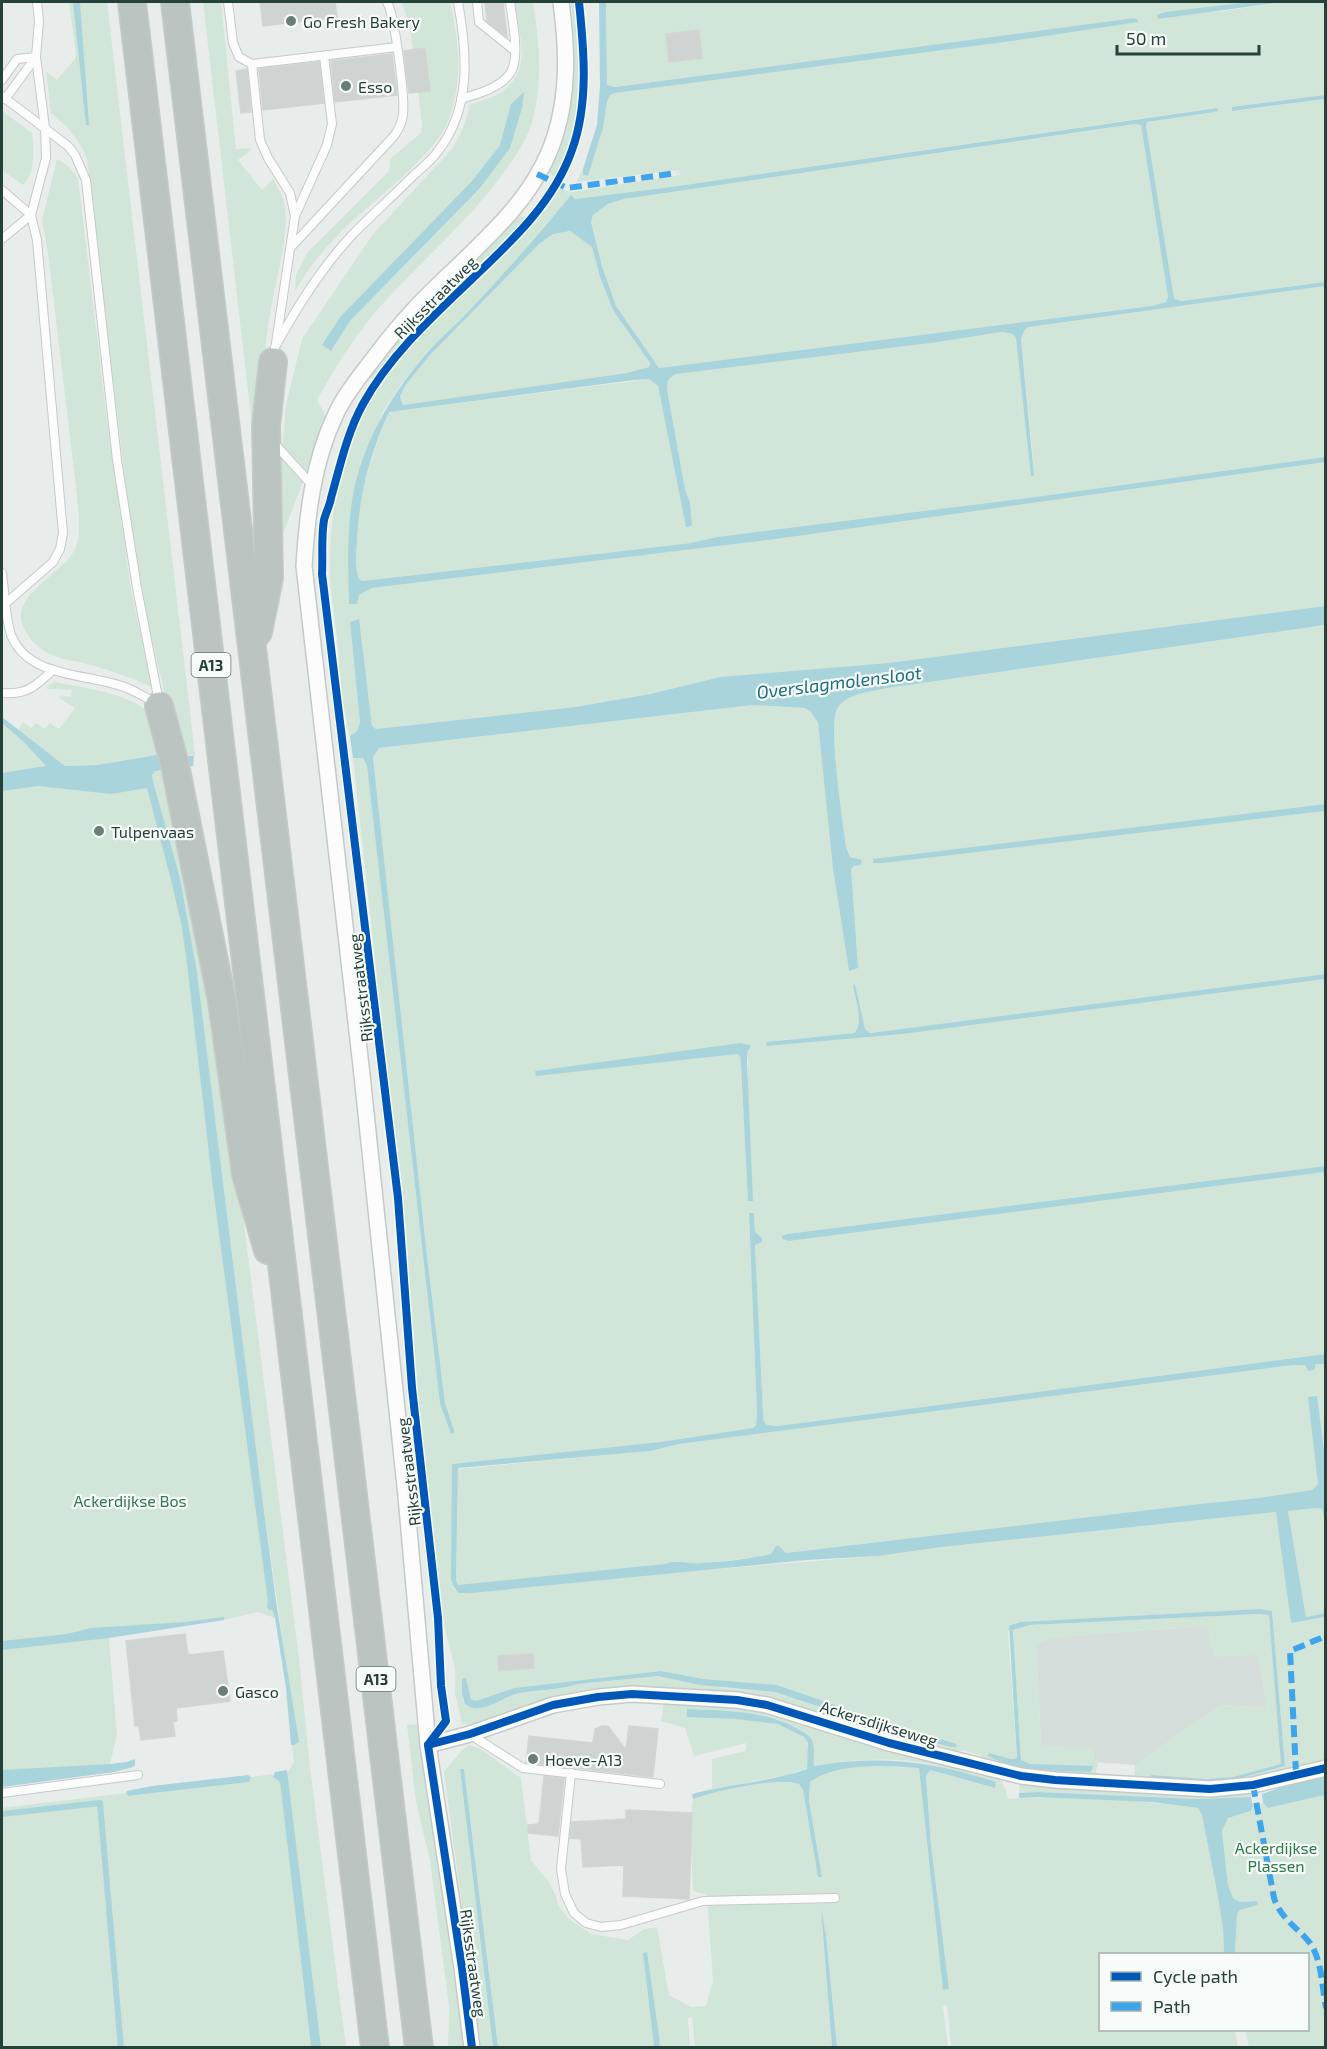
<svg xmlns="http://www.w3.org/2000/svg" width="1327" height="2049" font-family="'Exo 2',sans-serif">
<style>
.built{fill:#d6dedb}
.green{fill:#d1e6d8;fill-rule:evenodd}
.water{fill:#a9d4db;fill-rule:evenodd}
.lines{fill:none;stroke-linecap:round;stroke-linejoin:round}
.stream{stroke:#a9d4db;stroke-width:6}
.building{fill:#cfd4d2;stroke:#d1d6d4;stroke-width:1.5}
.lane-casing{stroke:#c5cac8;stroke-width:10}
.street-casing{stroke:#c5cac8;stroke-width:18}
.highway-casing{stroke:#c3ccc9;stroke-width:30}
.lane{stroke:#fcfcfc;stroke-width:8}
.street{stroke:#fcfcfc;stroke-width:15}
.highway{stroke:#bcc4c2;stroke-width:27}
.quiet{stroke:#3ea4ec;stroke-width:6;stroke-dasharray:12 6;stroke-linecap:butt}
.cycleway-casing{stroke:#f7fbf9;stroke-width:11}
.cycleway{stroke:#0057b8;stroke-width:8}
.poi-dot{fill:#697e78;stroke:#f7fbf9;stroke-width:2}
.labels{text-anchor:middle;dominant-baseline:central;stroke-width:4.5;stroke-linejoin:round;paint-order:stroke}
.shield{fill:#f7fbf9;stroke:#637a73;stroke-width:1.5}
.shield-label{font-size:15px;font-weight:bold;fill:#24423a}
.poi-label{font-size:16px;fill:#24423a;stroke:#f7fbf9;text-anchor:start}
.street-label{font-size:16px;fill:#24423a;stroke:#f7fbf9}
.park-label{font-size:16px;fill:#2d7a4b;stroke:#f7fbf9}
.water-label{font-size:18px;font-style:italic;fill:#1c6f80;stroke:#f7fbf9}
</style>
<rect width="100%" height="100%" fill="#e8edeb"/>
<path class="built" d="M1209 1626 1210 1645 1259 1655 1267 1708 1221 1705 1135 1765 1093 1762 1094 1750 1041 1746 1036 1643 1053 1638 1076 1635Z"/>
<g class="green">
<path d="M69 2H107L195 754 194 756 179 752C164 690 148 628 138 565 116 430 105 294 87 159 79 138 68 127 51 113L46 71 57 80 75 59 76 54Z"/>
<path d="M203 2H221L236 149 250 148 251 150 238 160 262 190 273 179C279 189 284 197 285 208 289 242 276 276 271 309 261 362 260 416 257 469Z"/>
<path d="M402 2H450C459 41 463 79 449 119 436 155 375 199 346 227 325 247 310 266 295 291L296 275 307 253 389 171 390 159 421 133 422 124 410 28Z"/>
<path d="M515 2H533C539 41 543 80 533 119 528 138 516 156 505 171 468 222 420 262 378 309 354 337 335 368 317 400L327 418 279 545V490L286 405 302 339 373 234 452 149C460 135 467 122 469 105 478 102 488 99 496 95 535 74 519 38 515 2ZM500 145 480 188 350 321 331 351 341 316 472 181Z"/>
<path d="M571 2H577C583 62 586 122 556 178L549 173V169C552 155 562 141 566 126 577 85 575 43 571 2Z"/>
<path d="M606 2H1250L1157 15 1224 11 1283 2H1325V95L1232 107 1233 111 1325 99V282L1182 301 1174 299 1171 293 1146 126 1147 122 1217 111 1214 108 671 187 575 199 570 196 536 240 463 318 427 352 402 383 384 410 357 476 349 604H356L359 595 372 588 776 539 1325 462V606L888 663 720 677 650 694 575 707 376 729 372 726 358 619 350 622 360 722 357 731 350 736C341 704 340 670 337 637 334 615 330 592 330 569 329 481 354 406 413 340 443 306 479 277 511 245 528 228 542 208 556 188L572 192 680 175 679 170 576 182 583 169V175L588 176 603 128 607 102 610 95 615 93 1019 40 1138 21 1137 19 1134 18 615 87 607 86Z"/>
<path d="M2 111 32 133C34 149 36 173 23 185L2 170Z"/>
<path d="M1134 124 1141 125 1168 297 1166 302 1152 306 659 368 616 306 602 266 591 222 593 215 608 204 624 199Z"/>
<path d="M57 159 68 166 78 178 108 429 131 590 152 687C130 677 109 670 87 664 72 660 55 659 43 650 35 645 29 638 25 630 5 598 61 575 74 551 82 536 78 513 77 496L48 253 42 220Z"/>
<path d="M520 216 528 218 509 240 409 336 374 380 370 377 404 333Z"/>
<path d="M570 231 592 247 600 277 613 310 650 363 649 367 627 373 403 405 400 397 405 386 429 356 539 244 553 234Z"/>
<path d="M1325 286V457L1035 497 717 537 691 543 362 581 359 579C356 567 356 555 357 542 359 496 371 454 389 412L649 379 658 386 686 526 690 527V502L685 489 668 395C667 384 666 379 676 374L931 343 1002 332 1013 334 1016 338 1034 468 1021 339 1025 329 1029 327Z"/>
<path d="M1325 625V804L873 860 874 863H884L1325 811V974L870 1033 865 1029 855 984 853 986C855 999 865 1023 854 1033L781 1040 767 1046 903 1034 1325 979V1166L787 1234 782 1237V1239L789 1241 1325 1172V1354L778 1426 767 1425 764 1422 763 1413 755 1245 762 1242 755 1232 754 1213H749L757 1413 756 1426 753 1428 660 1442 452 1464 455 1590 878 1556 942 1547 1277 1512 1291 1623 1325 1617V1762L1252 1781 1134 1780 1135 1765 1221 1705 1267 1708 1259 1655 1215 1657 1210 1645 1209 1626 1076 1635 1053 1638 1036 1643 1041 1745 1094 1750 1093 1762 1098 1763 1095 1776H1053L985 1761 982 1756 963 1750 958 1753 665 1691 516 1710 469 1725 462 1724 455 1693V1668L442 1617 415 1388 401 1197 353 758H363L367 766 440 1404 451 1434 454 1430 445 1403 428 1265 373 756 379 748 753 705 805 708 811 712 818 723 833 869 849 971 851 868 854 866 861 865 862 861 850 857 846 847C843 821 828 729 837 709 846 693 871 692 887 688ZM728 1046 748 1050V1201L741 1065 740 1056 737 1054 536 1075V1071ZM1260 1609 1272 1611 1285 1766 1233 1780 1151 1775 1208 1779 1233 1777 1282 1764 1269 1615 1259 1614 1030 1625 1013 1630 1021 1760 1031 1764 1090 1772 1030 1768 989 1757V1753L1011 1759 1017 1758 1008 1632 1010 1626 1038 1621ZM661 1671 704 1679 777 1685 905 1729 957 1744 950 1747 896 1732 775 1692 724 1688 658 1676 578 1684C558 1691 535 1689 514 1695 499 1699 484 1704 468 1707 460 1700 462 1689 462 1679L466 1678 471 1699 476 1701 514 1688Z"/>
<path d="M55 682C78 687 134 694 148 713 154 722 159 743 162 754L97 765 65 766 18 730 23 722 31 728 36 723 45 729 50 723 59 729 75 708 59 698 60 695 71 697 72 690 47 689V686Z"/>
<path d="M2 720 64 779 145 778 184 922 272 1610 275 1618 258 1612 224 1620V1618L104 1638H109L117 1735 110 1764 2 1781Z"/>
<path d="M171 769 221 1043 299 1658 310 1768 346 2047H321L288 1782 287 1773 294 1762 292 1745H294L293 1705H292L260 1481 197 972 180 878 153 781 152 775 155 771Z"/>
<path d="M1316 1364H1325V1458L1317 1397H1309L1318 1484 1312 1490 1258 1498 1199 1504 786 1553 779 1546H776L771 1554C749 1559 724 1561 701 1563 688 1564 676 1559 664 1564L461 1586 458 1585 456 1580 458 1469 651 1451 679 1444 1293 1365H1305L1309 1371 1314 1370Z"/>
<path d="M1318 1508 1322 1509 1326 1520 1325 1613 1306 1617 1288 1511Z"/>
<path d="M664 1700 752 1706 1000 1775C1002 1784 1007 1790 1008 1799 1067 1794 1138 1800 1198 1808L1202 1815 1217 1891 1223 1929 1224 1954H1100V2030H1235L1238 2047H951L947 2005 943 2006 948 2047H837L826 1935 821 1909 832 2047H695L692 2017 688 2018 690 2047H660L647 1952 643 1953 654 2047H498L464 1769 460 1770 493 2047H481L444 1772 461 1751 469 1745 479 1748 521 1778 531 1860 549 1882 556 1896 558 1905 569 1919 591 1934 628 1940 644 1929 657 1927 669 1995 691 2007 706 2006 713 1981 707 1895 693 1891 690 1826 693 1799C717 1791 777 1777 799 1784L803 1790 818 1877 822 1876 809 1801 810 1782C840 1761 884 1767 919 1768L943 1989H949L931 1845 926 1776 930 1770 994 1788C973 1780 951 1769 929 1764 891 1756 851 1760 814 1766L813 1744 780 1720 687 1717C713 1718 792 1717 806 1740 810 1747 807 1760 807 1768L788 1775 712 1789V1759L746 1751V1743L694 1756 685 1728 661 1721Z"/>
<path d="M419 1724 464 2047H448L449 2008 444 1968 430 1861 416 1802 407 1725Z"/>
<path d="M273 1774V1777L280 1782 311 2047H2V1808L126 1793 128 1796 249 1782 251 1777Z"/>
<path d="M1020 1780 1250 1792 1251 1797 1198 1799 1038 1792 1019 1793Z"/>
<path d="M1325 1795V2047H1249L1245 2030H1308V1954H1235L1237 1914 1240 1910 1258 1905 1257 1901 1240 1902 1233 1898 1228 1885 1222 1831 1228 1818 1251 1811 1253 1806 1263 1803 1268 1808Z"/>
</g>
<g class="water">
<path d="M73 2H80L89 125H86Z"/>
<path d="M599 2H606L607 85 615 87 1134 18 1137 19 1138 22 1019 40 615 93 610 95 607 102 603 128 588 176 583 175V169L597 125 600 85Z"/>
<path d="M1250 2H1283L1158 19 1157 15 1165 12Z"/>
<path d="M524 92 522 108 510 148 480 188 350 321 331 351 322 345 341 316 472 181 500 145 511 104Z"/>
<path d="M1325 95V99L1232 111V107Z"/>
<path d="M1217 108 1218 111 1214 112 1147 122 1146 126 1174 299 1182 301 1325 282V286L1029 327 1025 329 1021 339 1034 476H1031L1016 338 1013 334 1002 332 931 343 676 374C666 379 667 384 668 395L685 489 690 502 692 526 686 527 658 386 649 379 634 380 389 412C370 453 359 496 357 542 356 555 355 567 359 579L362 581 691 543 717 537 1035 497 1325 457V462L776 539 372 588 359 595 357 604H349C348 562 346 518 357 477 370 431 395 390 426 354 439 339 454 327 468 312 504 274 538 236 571 195L575 199 671 187ZM1134 124 1141 125 1168 297 1166 302 1152 306 659 368 616 306 602 266 591 222 593 215 608 204 624 199ZM570 231 592 247 600 277 613 310 650 363 649 367 627 373 403 405 400 397 405 386 429 356 539 244 553 234Z"/>
<path d="M1325 606V625L887 688C871 692 846 693 837 709 828 729 843 821 846 847L850 857 862 860 861 865 854 866 851 869 858 968 849 971 833 869 818 723 811 712 805 708 753 705 379 748 373 757 428 1265 445 1403 454 1430V1433L451 1434 440 1404 367 766 363 758H353L350 736 357 731 360 722 350 622 359 619 372 726 376 729 575 707 650 694 720 677 888 663Z"/>
<path d="M2 717 65 766 97 765 162 754 194 756 193 766 155 771 152 775 153 781 180 878 197 972 260 1481 276 1601 299 1742 294 1745H291L286 1688 275 1618 272 1610H269L267 1607 268 1602 213 1188 188 972 182 927 171 880 147 788 111 794 38 786 2 791V773L46 766 24 742 2 723Z"/>
<path d="M1325 804V811L884 863H873V859L882 858Z"/>
<path d="M1325 974V979L903 1034 767 1046 766 1042 854 1033C865 1023 855 999 853 986L855 984 865 1029 870 1033Z"/>
<path d="M741 1043 750 1045V1048L748 1050 747 1061 753 1201H748L741 1065 740 1056 737 1054 536 1076 535 1071Z"/>
<path d="M1325 1166V1172L789 1241 782 1239V1236L787 1234Z"/>
<path d="M749 1213H754L755 1232 762 1238V1242L755 1245 763 1413 764 1422 767 1425 778 1426 1325 1354V1364H1316L1314 1370 1308 1371 1305 1365H1293L679 1444 651 1451 458 1468 456 1580 458 1585 664 1564C676 1559 688 1564 701 1563 724 1562 749 1559 771 1554L776 1546H779L786 1553 1199 1504 1258 1498 1312 1490 1318 1484 1308 1397 1317 1396 1325 1458V1520L1322 1509 1318 1508 1288 1511 1306 1617 1325 1613V1617L1291 1623 1276 1512 942 1547 878 1556 807 1560 471 1593H458L453 1585 451 1579 452 1464 660 1442 753 1428 756 1425 757 1413Z"/>
<path d="M1260 1609 1272 1611 1285 1766 1233 1780 1208 1782 1151 1778V1775L1208 1779 1233 1777 1281 1764 1269 1615 1259 1614 1030 1625 1013 1630 1021 1760 1031 1764 1093 1766 1091 1772C1060 1771 1014 1771 988 1756L989 1753 1011 1759 1017 1758 1009 1626 1020 1622 1038 1621Z"/>
<path d="M224 1617V1620L109 1638 2 1650V1641L67 1634 91 1628 185 1622Z"/>
<path d="M661 1671 704 1679 777 1685 905 1729 957 1744 956 1747H950L896 1732 775 1692 700 1685 658 1676 578 1684C558 1691 533 1689 513 1695 501 1699 490 1708 478 1708 472 1709 469 1707 465 1704L462 1694V1679L464 1678H466L471 1699 476 1701 514 1688Z"/>
<path d="M687 1709C725 1711 763 1710 796 1728 803 1732 811 1735 813 1743 815 1750 813 1760 814 1766 882 1755 931 1761 996 1782L995 1788 930 1770 926 1776 931 1845 949 1989 943 1990 919 1768C886 1766 838 1762 810 1782L809 1801 822 1877H818L803 1790 799 1784C777 1777 716 1791 693 1799L692 1794C730 1784 770 1782 807 1769L808 1743 804 1737 778 1724 735 1719 687 1717Z"/>
<path d="M135 1759V1765L133 1767 114 1772 2 1787V1770L110 1764 127 1762Z"/>
<path d="M460 1769H464L498 2047H493Z"/>
<path d="M287 1770 321 2047H311L280 1782 273 1777 275 1772Z"/>
<path d="M248 1775 251 1777 249 1782 128 1796 126 1793 127 1791 152 1786Z"/>
<path d="M1325 1776V1795L1268 1808 1263 1803 1262 1794 1300 1781Z"/>
<path d="M1038 1792 1198 1799 1251 1797 1253 1806 1251 1811 1228 1818 1222 1831 1228 1885 1233 1898 1240 1902 1257 1901 1258 1905 1240 1910 1237 1914 1235 1954H1224L1223 1929 1217 1891 1202 1815 1198 1808 1152 1802 1037 1797 1019 1798V1793Z"/>
<path d="M821 1908 826 1935 837 2047H832Z"/>
<path d="M647 1952 659 2036 660 2047H654L643 1953Z"/>
</g>
<g class="lines">
<path class="stream" d="M2 1814 100 1803 121 2048"/>
</g>
<g class="building">
<path d="M260 2H335L337 17 263 26Z"/>
<path d="M485 2H503L507 37 487 21Z"/>
<path d="M699 30 702 58 669 62 666 34Z"/>
<path d="M425 48 430 91 409 93 404 51Z"/>
<path d="M392 54 397 95 335 102 331 61Z"/>
<path d="M319 62 324 103 263 110 259 69Z"/>
<path d="M247 69 251 112 241 113 236 71Z"/>
<path d="M185 1634 188 1655 223 1651 230 1701 176 1708 177 1721 173 1722 175 1736 141 1740 139 1726H135L126 1641Z"/>
<path d="M533 1654 534 1668 499 1671 498 1656Z"/>
<path d="M602 1726H608L626 1750 629 1726 658 1729 653 1777 526 1762 529 1736 593 1743 595 1729Z"/>
<path d="M544 1776 564 1779 558 1836 528 1833V1825L539 1824Z"/>
<path d="M626 1810 692 1813 689 1899 623 1896 624 1865 583 1867 581 1839 570 1838 572 1822 626 1819Z"/>
</g>
<g class="lines">
<defs>
<g id="lane">
<path d="M228 2 233 43 239 57 252 64 260 140 268 158 290 193 295 216 276 343"/>
<path d="M477 2 479 22 515 51"/>
<path d="M252 64 397 47"/>
<path d="M2 80 17 59 36 57"/>
<path d="M2 96 68 146 75 155 86 180 117 460 137 588 159 702"/>
<path d="M5 99 36 57"/>
<path d="M461 99C477 94 497 89 508 76 522 62 512 20 510 2"/>
<path d="M2 190 31 215 2 239"/>
<path d="M295 216 327 145 332 124 324 56"/>
<path d="M292 246 394 136C399 129 402 123 403 115 405 97 395 16 387 2"/>
<path d="M275 347C297 307 321 268 353 234 373 214 395 194 415 174 423 167 432 160 438 151 472 108 467 52 458 2"/>
<path d="M274 443 312 485"/>
<path d="M2 573C4 588 6 625 12 637 30 679 90 673 127 688 137 692 146 698 156 703"/>
<path d="M6 603 53 562 60 549 63 533 37 240 31 215 46 158 45 128 36 57 39 21 37 2"/>
<path d="M2 693C27 695 36 686 53 670"/>
<path d="M471 1735 523 1768 660 1784"/>
<path d="M571 1773 561 1869 565 1894 574 1913 586 1923 601 1927 621 1925 703 1901 835 1898"/>
<path d="M2 1793 138 1775"/>
</g>
<g id="street">
<path d="M428 1745 470 1734 553 1705 598 1697 632 1694 737 1700 767 1705 889 1743 1021 1776 1055 1780 1210 1789 1253 1785 1326 1768"/>
<path d="M472 2048 462 1968 428 1745 406 1496 362 1075 304 566C307 516 313 462 335 416 343 397 358 379 370 363 390 336 411 311 435 288 481 243 535 200 555 136 569 92 567 47 561 2"/>
</g>
<g id="highway">
<path d="M132 2 375 2048"/>
<path d="M175 2 419 2048"/>
<path d="M258 632 269 578 266 426 273 362"/>
<path d="M159 706 175 765 222 1001 246 1174 268 1250"/>
</g>
</defs>
<use href="#lane" class="lane-casing"/>
<use href="#street" class="street-casing"/>
<use href="#highway" class="highway-casing"/>
<use href="#lane" class="lane"/>
<use href="#street" class="street"/>
<use href="#highway" class="highway"/>
<g class="quiet">
<path d="M537 174 567 188 677 173"/>
<path d="M1296 1773 1290 1651 1326 1636"/>
<path d="M1253 1785 1274 1898C1281 1919 1297 1927 1310 1943 1322 1960 1322 1988 1326 2008"/>
</g>
<defs>
<g id="cycleway">
<path d="M428 1745 470 1734 553 1705 598 1697 632 1694 737 1700 767 1705 889 1743 1021 1776 1055 1780 1210 1789 1253 1785 1326 1768"/>
<path d="M472 2048 462 1968 428 1745 446 1721 441 1686 438 1618 412 1388 398 1198 322 574C323 557 321 537 324 520 326 512 330 505 331 498 340 466 347 433 363 404 390 355 433 316 473 278 512 241 554 202 572 150 589 103 584 50 579 2"/>
</g>
</defs>
<use href="#cycleway" class="cycleway-casing"/>
<use href="#cycleway" class="cycleway"/>
</g>
<g class="poi-dot">
<circle cx="291" cy="21" r="6"/>
<circle cx="346" cy="86" r="6"/>
<circle cx="99" cy="831" r="6"/>
<circle cx="223" cy="1691" r="6"/>
<circle cx="533" cy="1759" r="6"/>
</g>
<g class="labels">
<g class="shield">
<rect x="191.5" y="653" width="39" height="24" rx="4.5"/>
<rect x="356.5" y="1667" width="39" height="24" rx="4.5"/>
</g>
<g class="shield-label">
<text x="211" y="665">A13</text>
<text x="376" y="1679">A13</text>
</g>
<g class="poi-label">
<text x="303" y="21">Go Fresh Bakery</text>
<text x="358" y="86">Esso</text>
<text x="111" y="831">Tulpenvaas</text>
<text x="235" y="1691">Gasco</text>
<text x="545" y="1759">Hoeve-A13</text>
</g>
<g class="street-label">
<text transform="translate(435 297) rotate(-45)">Rijksstraatweg</text>
<text transform="translate(360 988) rotate(-97)">Rijksstraatweg</text>
<text transform="translate(408 1472) rotate(-97)">Rijksstraatweg</text>
<text transform="translate(879 1723) rotate(17)">Ackersdijkseweg</text>
<text transform="translate(474 1963) rotate(82)">Rijksstraatweg</text>
</g>
<g class="park-label">
<text x="130" y="1500">Ackerdijkse Bos</text>
<text x="1276" y="1847">Ackerdijkse<tspan x="1276" dy="18">Plassen</tspan></text>
</g>
<g class="water-label">
<text transform="translate(839 682) rotate(-7)">Overslagmolensloot</text>
</g>
</g>
<rect width="1327" height="2049" fill="none" stroke="#24423a" stroke-width="6"/>
<rect x="1099" y="1953" width="210" height="78" fill="#f7fbf9" stroke="#a3b1ad" stroke-width="1.5"/>
<rect x="1111" y="1972" width="30" height="9" fill="#0057b8" stroke="#a3b1ad" stroke-width="1.5"/>
<text x="1153" y="1983" font-size="18" fill="#24423a">Cycle path</text>
<rect x="1111" y="2002" width="30" height="9" fill="#3ea4ec" stroke="#a3b1ad" stroke-width="1.5"/>
<text x="1153" y="2013" font-size="18" fill="#24423a">Path</text>
<path d="M1117 45v9h142v-9" fill="none" stroke="#24423a" stroke-width="3"/>
<text x="1126" y="45" font-size="18" fill="#24423a" stroke="#f7fbf9" stroke-width="4.5" paint-order="stroke">50 m</text>
</svg>
